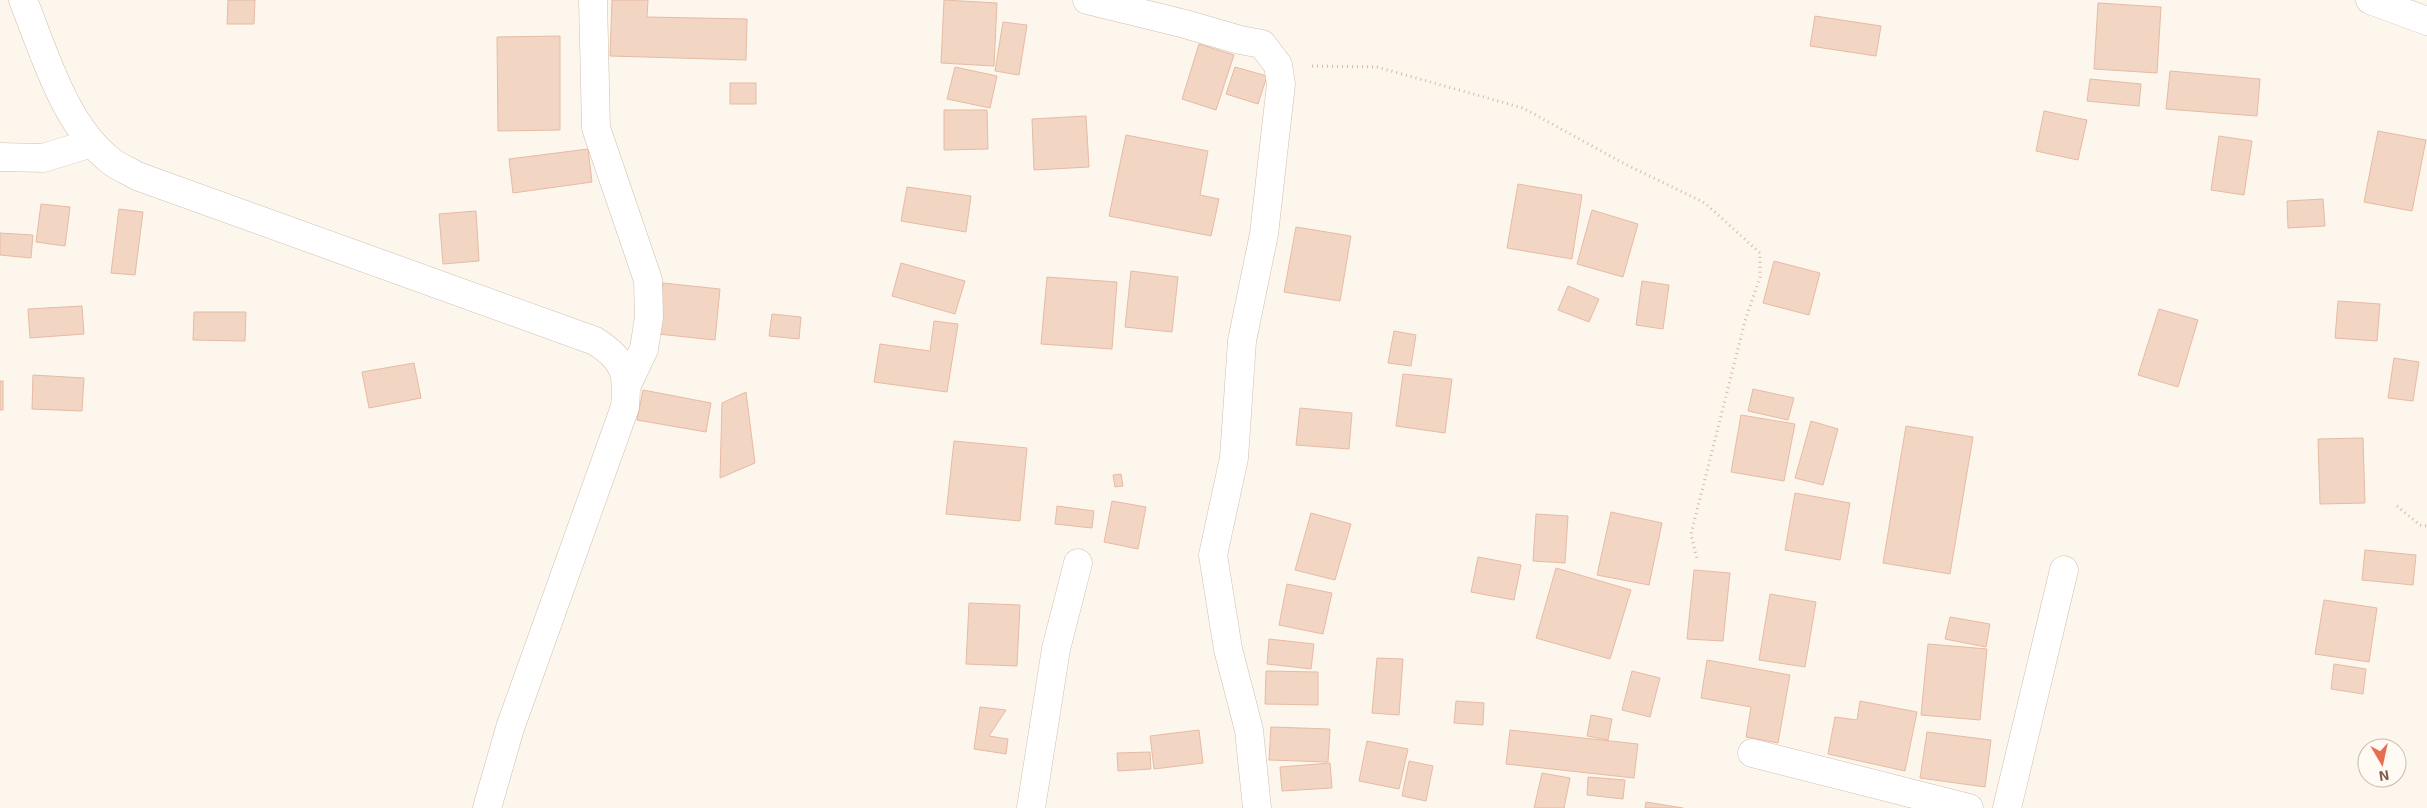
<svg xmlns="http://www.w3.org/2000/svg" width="2427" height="808" font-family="'Exo 2',sans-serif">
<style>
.building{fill:#f3d5c3;stroke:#e6bba3}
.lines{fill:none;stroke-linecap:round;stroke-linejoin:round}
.minor-casing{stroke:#d1beb0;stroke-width:29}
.path{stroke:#d9b8a5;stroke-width:3;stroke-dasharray:1 4;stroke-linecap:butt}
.minor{stroke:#fff;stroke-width:28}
</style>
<rect width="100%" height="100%" fill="#fdf6ec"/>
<g class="building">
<path d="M228 0H255L254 24H227Z"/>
<path d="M612 0H648L647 17 747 19 746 60 610 56Z"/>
<path d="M944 0 997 3 994 66 941 63Z"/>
<path d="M2098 3 2161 7 2157 73 2094 69Z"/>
<path d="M1815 16 1881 26 1876 56 1810 46Z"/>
<path d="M1003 22 1027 25 1019 75 995 71Z"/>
<path d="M560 36V130L498 131 497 37Z"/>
<path d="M1199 44 1234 55 1216 110 1182 99Z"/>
<path d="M955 67 997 76 990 108 947 99Z"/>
<path d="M1235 67 1267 76 1258 104 1226 94Z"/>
<path d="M2170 71 2260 79 2257 116 2166 109Z"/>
<path d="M2090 79 2141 84 2139 106 2087 101Z"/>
<rect x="730" y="83" width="26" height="21"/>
<path d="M944 110H987L988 149 944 150Z"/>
<path d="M2044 111 2087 120 2078 160 2036 151Z"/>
<path d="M1086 116 1089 167 1034 170 1032 119Z"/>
<path d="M2378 131 2426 140 2412 211 2364 202Z"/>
<path d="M1126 135 1208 151 1200 195 1219 199 1211 236 1109 216Z"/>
<path d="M2219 136 2252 141 2244 195 2211 190Z"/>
<path d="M588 149 592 182 513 193 509 159Z"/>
<path d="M1518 184 1582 195 1572 259 1507 248Z"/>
<path d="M907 187 971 196 966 232 901 221Z"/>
<path d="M2323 199 2325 226 2288 228 2287 201Z"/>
<path d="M41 204 70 207 65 246 36 242Z"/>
<path d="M119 209 143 212 135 275 111 273Z"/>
<path d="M1592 210 1638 224 1623 277 1577 264Z"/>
<path d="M476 211 479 261 443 264 439 214Z"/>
<path d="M1296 227 1351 236 1340 301 1284 292Z"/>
<path d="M0 233 33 235 31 258 0 255Z"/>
<path d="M1774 261 1820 273 1809 315 1763 303Z"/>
<path d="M901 263 965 281 955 314 892 296Z"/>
<path d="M1131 271 1178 277 1172 332 1125 327Z"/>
<path d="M1047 277 1117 282 1112 349 1041 344Z"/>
<path d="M1642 281 1669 285 1663 329 1636 325Z"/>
<path d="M663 283 720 289 715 340 658 334Z"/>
<path d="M1568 286 1599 299 1589 322 1558 310Z"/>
<path d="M2338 301 2380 304 2377 341 2335 338Z"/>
<path d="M82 306 84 334 30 338 28 309Z"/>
<path d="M2159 309 2198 320 2178 387 2138 375Z"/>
<path d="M194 312H246L245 341 193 340Z"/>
<path d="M772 314 801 317 799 339 769 336Z"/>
<path d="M934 321 958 324 947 392 874 382 880 344 930 351Z"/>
<path d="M1394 331 1416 335 1411 366 1388 363Z"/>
<path d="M2394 358 2419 362 2413 401 2388 398Z"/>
<path d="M414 363 421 398 369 408 362 372Z"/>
<path d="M1403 374 1452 379 1445 433 1396 426Z"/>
<path d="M33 375 84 378 82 411 32 409Z"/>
<rect x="0" y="381" width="3" height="29"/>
<path d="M1753 389 1794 398 1788 420 1748 411Z"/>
<path d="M643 390 711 403 706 432 637 420Z"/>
<path d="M746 392 755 463 720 478 722 403Z"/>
<path d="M1300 408 1352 413 1349 449 1296 445Z"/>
<path d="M1741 415 1795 424 1784 481 1731 472Z"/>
<path d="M1811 421 1838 429 1823 485 1795 478Z"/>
<path d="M1906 426 1973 437 1950 574 1883 563Z"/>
<path d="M2363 438 2365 503 2320 504 2318 439Z"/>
<path d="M954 441 1027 448 1020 521 946 514Z"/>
<path d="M1121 474 1123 486 1115 487 1113 475Z"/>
<path d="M1795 493 1850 503 1840 560 1785 550Z"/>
<path d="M1112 501 1146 507 1138 549 1104 542Z"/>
<path d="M1057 506 1094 511 1092 528 1055 524Z"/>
<path d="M1611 512 1662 523 1649 585 1597 575Z"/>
<path d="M1311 513 1351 524 1335 580 1295 570Z"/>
<path d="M1536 514 1568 516 1565 563 1533 561Z"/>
<path d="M2365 550 2416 555 2413 585 2362 580Z"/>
<path d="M1478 557 1521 565 1514 600 1471 592Z"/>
<path d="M1556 568 1631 590 1610 659 1536 638Z"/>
<path d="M1694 570 1730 573 1723 641 1687 639Z"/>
<path d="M1287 584 1332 593 1323 634 1279 625Z"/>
<path d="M1770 594 1816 602 1805 667 1759 660Z"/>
<path d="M2324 600 2377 608 2369 662 2315 654Z"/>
<path d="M969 603 1020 605 1017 666 966 664Z"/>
<path d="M1950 617 1990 624 1986 647 1945 639Z"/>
<path d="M1269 639 1314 644 1311 669 1267 664Z"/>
<path d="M1928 644 1987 649 1980 720 1921 715Z"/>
<path d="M1377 658 1403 659 1399 715 1372 713Z"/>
<path d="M1707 660 1790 675 1778 743 1746 737 1751 707 1701 698Z"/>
<path d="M2334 664 2366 669 2363 694 2331 689Z"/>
<path d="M1266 671 1318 672V705L1265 704Z"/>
<path d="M1632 671 1660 678 1650 717 1622 710Z"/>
<path d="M1456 701 1484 703 1483 725 1454 723Z"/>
<path d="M1860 701 1917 712 1905 771 1828 754 1835 717 1857 720Z"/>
<path d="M980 707 1006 710 989 736 1008 739 1006 754 974 749Z"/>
<path d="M1591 715 1612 719 1608 740 1587 736Z"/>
<path d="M1271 727 1330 729 1328 762 1269 760Z"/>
<path d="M1199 730 1203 763 1154 769 1150 736Z"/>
<path d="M1510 730 1638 744 1634 778 1506 764Z"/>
<path d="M1927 732 1991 740 1985 787 1920 778Z"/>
<path d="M1367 741 1408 749 1399 789 1359 781Z"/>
<path d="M1150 752 1151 769 1118 771 1117 753Z"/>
<path d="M1409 761 1433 766 1426 801 1402 796Z"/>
<path d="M1330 763 1332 788 1282 791 1280 767Z"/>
<path d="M1542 773 1570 778 1564 808H1534Z"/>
<path d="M1588 777 1625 780 1623 799 1587 795Z"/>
<path d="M1646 802 1683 808H1645Z"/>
</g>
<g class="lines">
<defs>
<g id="minor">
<path d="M23 0C44 52 65 126 111 161 118 167 129 171 137 176L595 341C625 360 628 373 625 407L510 728 487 808"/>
<path d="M593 0 596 128 648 280 649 317 644 349 627 385"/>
<path d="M1087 0 1185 24 1240 40 1262 44 1278 65 1281 84 1264 234 1242 341 1234 458 1213 555 1228 649 1249 730 1257 808"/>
<path d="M2370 0 2427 21"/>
<path d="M0 157 43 158 92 143"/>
<path d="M1752 753 1969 808"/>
<path d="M1031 808 1056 649 1078 563"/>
<path d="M2007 808 2064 570"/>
</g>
</defs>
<use href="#minor" class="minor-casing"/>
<g class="path">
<path d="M1312 66 1377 67 1523 108 1623 163 1705 203 1760 253V277L1745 321 1691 534 1697 559"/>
<path d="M2397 506 2420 525 2427 526"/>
</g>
<use href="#minor" class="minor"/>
</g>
<g transform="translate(2382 763) rotate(171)"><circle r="24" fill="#fffaf3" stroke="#cabbb1"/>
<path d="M0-4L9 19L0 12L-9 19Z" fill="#e76f51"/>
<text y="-8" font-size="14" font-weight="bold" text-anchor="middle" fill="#7a5c4d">N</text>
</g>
</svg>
